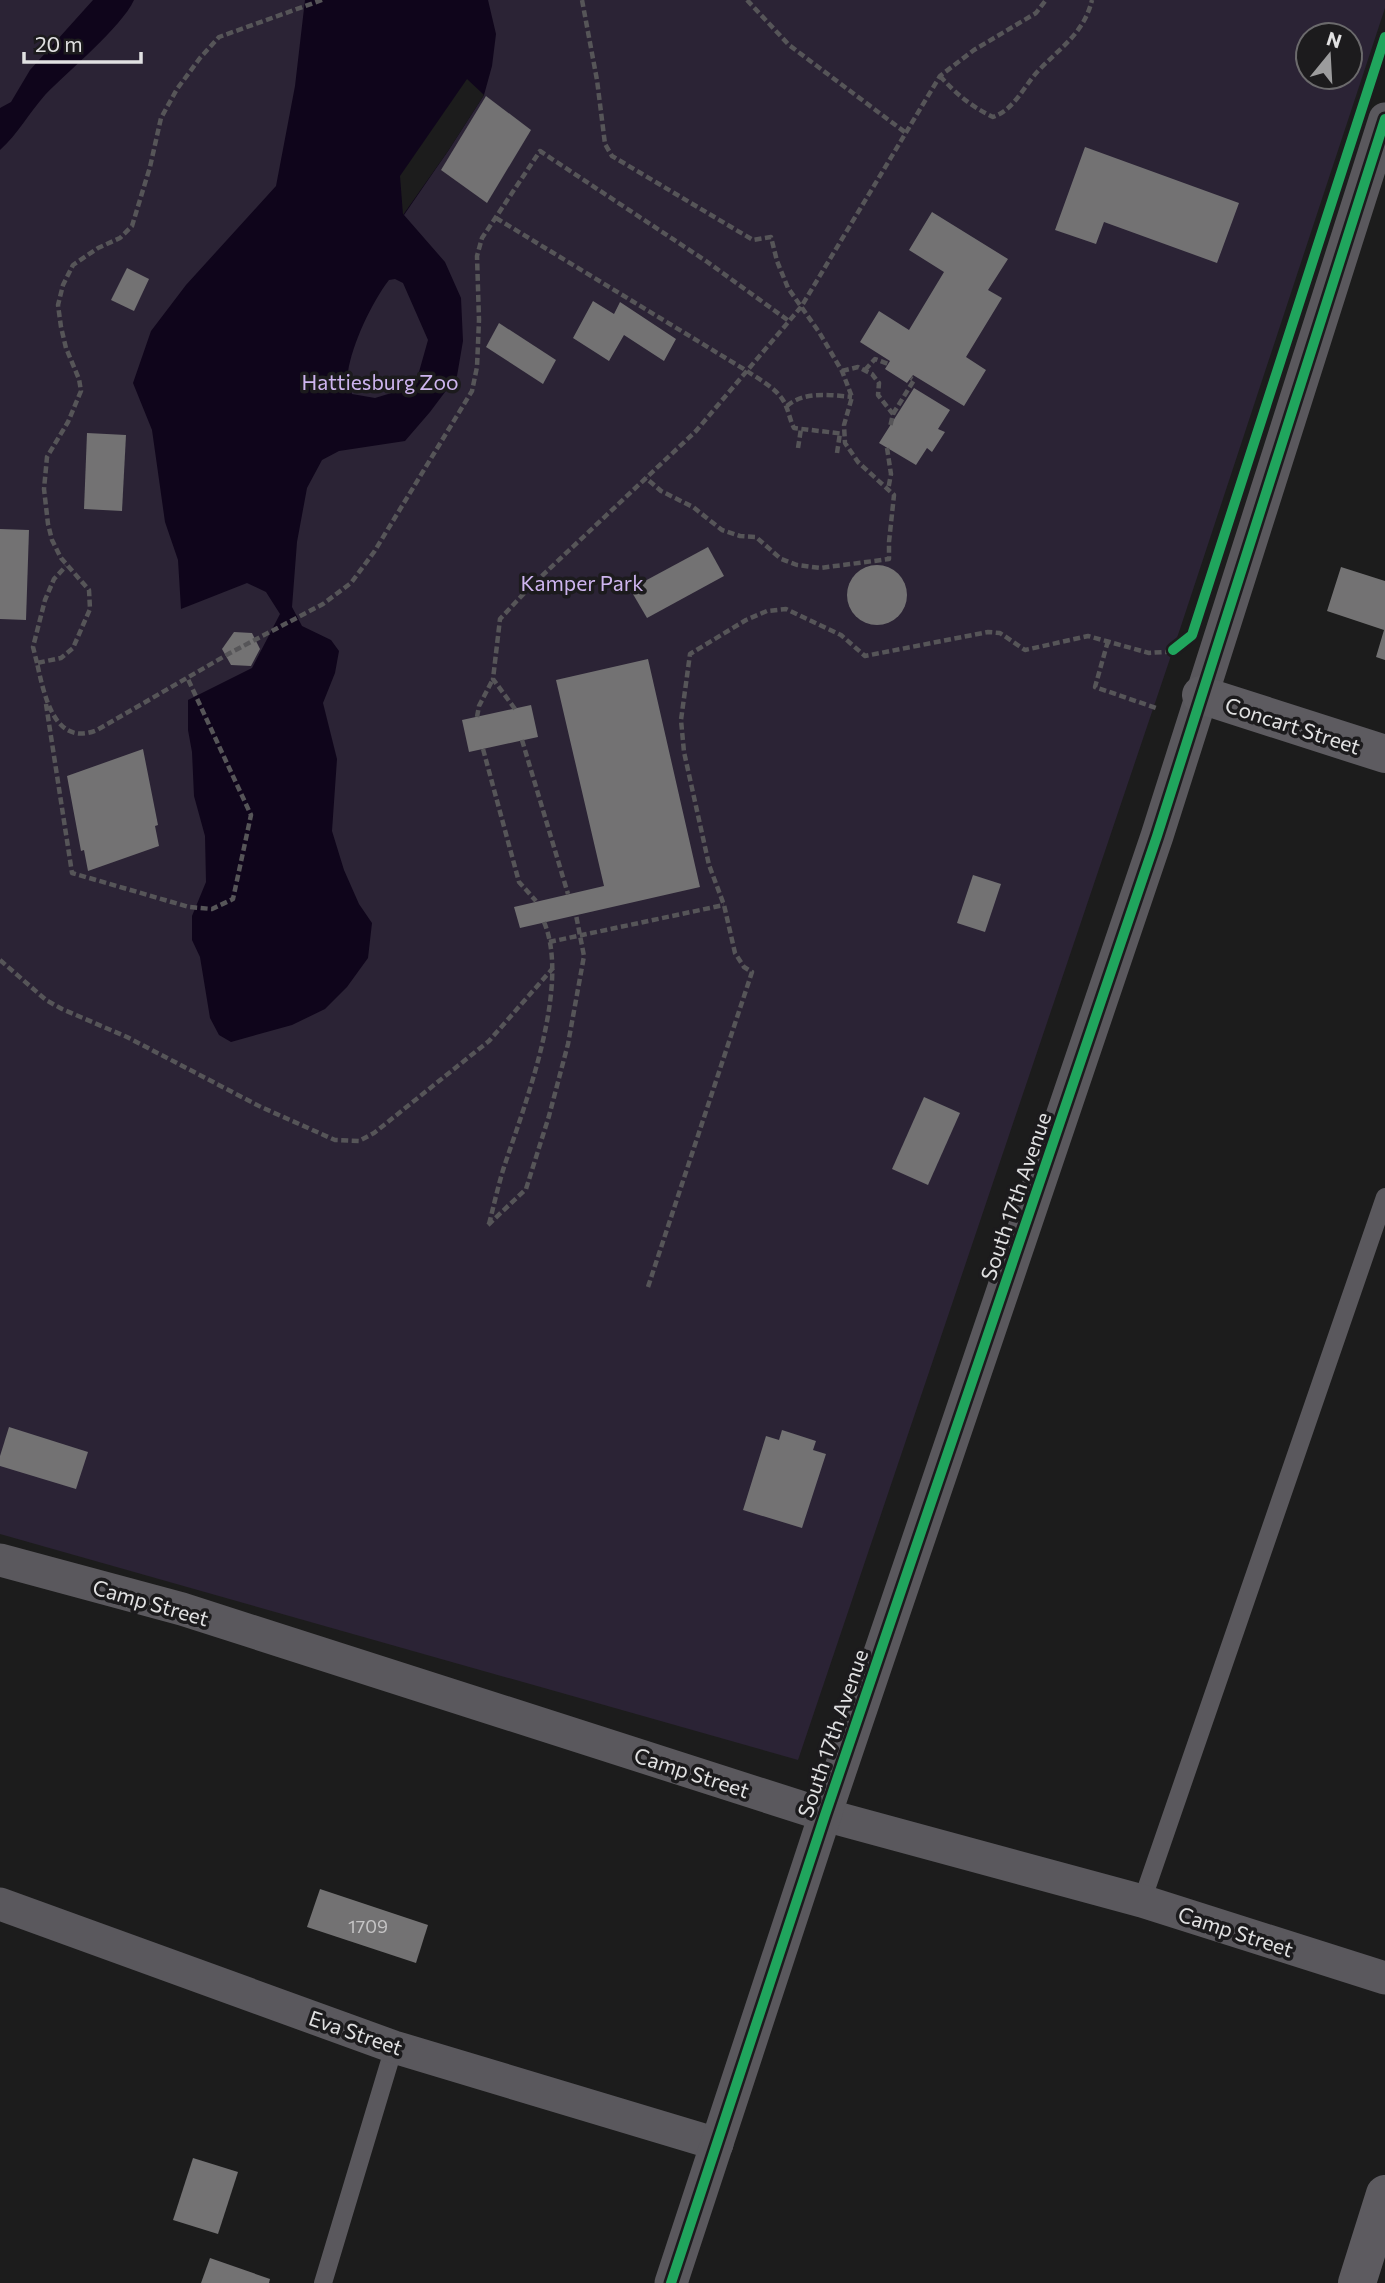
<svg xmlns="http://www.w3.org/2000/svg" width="1385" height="2283" font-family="Commissioner,sans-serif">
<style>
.green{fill:#2b2335;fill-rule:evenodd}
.water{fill:#0f051b;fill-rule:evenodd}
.pier{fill:#1c1c1c}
.building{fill:#737273}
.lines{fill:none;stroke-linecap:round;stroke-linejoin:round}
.path{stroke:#565558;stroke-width:4.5;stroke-dasharray:7 3.5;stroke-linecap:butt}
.lane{stroke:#5a585d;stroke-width:18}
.street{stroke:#5a585d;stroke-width:33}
.secondary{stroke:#5d5b60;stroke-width:38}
.cycleway-casing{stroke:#1c1b1d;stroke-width:15}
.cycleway{stroke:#20a55d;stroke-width:10}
.labels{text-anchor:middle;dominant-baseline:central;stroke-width:7;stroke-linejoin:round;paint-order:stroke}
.number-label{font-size:18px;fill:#c6c5c6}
.park-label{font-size:21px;fill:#ceb5ef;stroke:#1c1b1d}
.street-label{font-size:21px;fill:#e1e1e2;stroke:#1c1b1d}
</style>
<rect width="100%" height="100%" fill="#1c1c1c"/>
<path class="green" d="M0 0H1385V8L1181 626 798 1760 0 1534ZM1308 35H1350V77H1308Z"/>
<g class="water">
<path d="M93 0H134C121 28 68 71 45 95 29 113 18 134 0 150V108L11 102 30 70Z"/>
<path d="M305 0H488L496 34 492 66 484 95 448 151 404 215 445 262 461 298 463 341 457 376 430 412 405 441 339 451 322 460 307 488 297 542 292 607 302 626 331 640 339 651 335 673 323 703 337 759 332 831 344 870 359 904 372 923 368 958 347 987 325 1009 292 1025 231 1042 219 1035 210 1018 200 957 192 940V916L206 882 205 836 194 796 192 752 188 730V700L252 668 280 614 266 592 247 583 181 609 178 560 165 522 152 430 133 383 151 331 186 285 276 186 295 86ZM395 279 403 283 428 340 417 379 398 391 375 398 352 394C350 387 348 380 348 372 352 344 372 302 389 280Z"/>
</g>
<path class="pier" d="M467 79 484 95 448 151 403 215 400 176Z"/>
<g class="building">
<path d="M486 96 531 130 487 203 441 170Z"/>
<path d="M1085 147 1239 203 1217 263 1104 222 1096 244 1055 230Z"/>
<path d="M932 212 1008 259 988 290 1002 298 966 357 986 370 964 406 913 375 907 383 885 369 890 361 860 342 879 311 909 330 944 272 909 250Z"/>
<path d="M127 268 149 279 134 311 111 300Z"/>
<path d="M593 301 614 314 620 302 676 339 664 361 624 335 609 361 573 338Z"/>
<path d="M499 323 556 360 543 384 486 347Z"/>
<path d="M914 388 950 410 938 429 945 432 932 452 927 448 916 465 879 443Z"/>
<path d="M87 433 126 435 122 511 84 509Z"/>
<path d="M0 529 29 530 26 620 0 619Z"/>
<path d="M708 547 724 576 647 618 630 589Z"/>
<circle cx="877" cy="595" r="30"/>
<path d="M1341 567 1385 581V660L1376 657 1384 630 1327 611Z"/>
<path d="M234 632 252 633 260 649 251 666 231 665 222 649Z"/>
<path d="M648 659 700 887 520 928 514 907 604 886 556 680Z"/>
<path d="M531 705 538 737 469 752 462 720Z"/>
<path d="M143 749 158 825 155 826 159 846 88 871 84 850 81 851 67 776Z"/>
<path d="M973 875 1001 884 985 932 957 923Z"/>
<path d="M924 1097 960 1113 928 1185 892 1169Z"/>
<path d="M9 1427 88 1452 76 1489 0 1466V1456Z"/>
<path d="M782 1430 816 1441 813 1450 826 1454 802 1528 743 1510 766 1436 779 1440Z"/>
<path d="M320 1889 428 1925 416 1963 307 1927Z"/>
<path d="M193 2158 238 2172 218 2234 173 2220Z"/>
<path d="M210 2258 270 2279 269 2283H201Z"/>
</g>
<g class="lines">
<g class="path">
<path d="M322 0 219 37 200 58 177 89 161 118 150 167 132 226 120 238 98 248 73 265 63 285 58 305 61 327 66 348 79 379 81 391 68 422 47 457 44 489 48 524 52 540 61 558 89 590 90 609 73 648 61 658 37 663C44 694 54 748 97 730L230 653 323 604 351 583 374 552 472 391 477 367 479 320 477 256 482 238 540 151 706 261 789 321"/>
<path d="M582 0 597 80 605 144 612 156 753 240 771 237 777 261 788 288 819 332 842 371 852 397 844 425 845 443 858 462 894 495 889 542V559L820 568 797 565 781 559 756 537 740 536 722 530 693 507 661 491 646 478"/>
<path d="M747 0 789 45 906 133"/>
<path d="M940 76C956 94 972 107 993 117 1015 109 1023 87 1039 70 1061 47 1084 33 1092 0"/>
<path d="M496 218 747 371C760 380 780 390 786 406 789 413 790 420 794 428L845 434"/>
<path d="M865 370 875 359 888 364"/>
<path d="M842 371 858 367 872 374 879 383 878 395 893 414 890 427"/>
<path d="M787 406C804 391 830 395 852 397"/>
<path d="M893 414 914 380 911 378"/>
<path d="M798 448 801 429"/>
<path d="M887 448 891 474 888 490"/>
<path d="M837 453 840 433"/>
<path d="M1108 641 1095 687 1159 709"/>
<path d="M37 663 33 647 45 600 54 579 66 566"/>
<path d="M46 704 72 873 189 907 212 909 233 899 251 815 187 677"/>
<path d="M515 709 493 679 500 619 529 588 696 431 801 307 940 76 974 50 1036 13 1046 0"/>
<path d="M477 717 479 706 493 679"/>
<path d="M522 740 568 894"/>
<path d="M483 749 519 882 536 901"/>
<path d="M549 942 724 905"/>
<path d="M0 960 46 1000 62 1009 127 1037 261 1107 335 1140 359 1141 374 1133 489 1041 553 968"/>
<path d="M489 1224C494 1205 498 1186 504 1167 525 1104 571 986 544 922"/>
<path d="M488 1225 526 1189 549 1116 568 1044 584 956 576 915"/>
<path d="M648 1287 752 972 744 967 735 953 724 905 709 865 684 752 681 720 690 654 746 620 767 611 786 609 841 635 865 656 988 632 1000 633 1025 650 1088 636 1149 653 1178 651"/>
</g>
<g class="lane">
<path d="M1142 1901 1385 1197"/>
<path d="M323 2283 394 2047"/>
</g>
<g class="street">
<path d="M0 1560 182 1609 825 1815 1142 1901 1385 1978"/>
<path d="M0 1904 394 2047 717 2144"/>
<path d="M671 2283 825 1815 1157 836 1385 119"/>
</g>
<g class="secondary">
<path d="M1201 695 1385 754"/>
<path d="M1357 2283 1385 2194"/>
</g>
<defs>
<g id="cycleway">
<path d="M1173 650 1192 635 1385 37"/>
<path d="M671 2283 825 1815 1157 836 1385 119"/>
</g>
</defs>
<use href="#cycleway" class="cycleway-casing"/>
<use href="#cycleway" class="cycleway"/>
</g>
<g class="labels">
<g class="number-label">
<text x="368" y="1926">1709</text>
</g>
<g class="park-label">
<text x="380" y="381">Hattiesburg Zoo</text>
<text x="582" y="582">Kamper Park</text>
</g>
<g class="street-label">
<text transform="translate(1293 725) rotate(18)">Concart Street</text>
<text transform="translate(1015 1196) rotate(-71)">South 17th Avenue</text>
<text transform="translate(151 1602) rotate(16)">Camp Street</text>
<text transform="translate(832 1733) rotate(-71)">South 17th Avenue</text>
<text transform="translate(692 1772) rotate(18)">Camp Street</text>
<text transform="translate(1236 1931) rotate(18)">Camp Street</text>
<text transform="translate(356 2032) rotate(19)">Eva Street</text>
</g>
</g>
<g transform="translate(1329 56) rotate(18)"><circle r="33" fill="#1c1b1d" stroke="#6b6a6c" stroke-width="2"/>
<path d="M0-5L12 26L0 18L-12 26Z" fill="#9c9c9d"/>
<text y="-10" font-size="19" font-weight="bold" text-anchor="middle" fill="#e1e1e2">N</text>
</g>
<path d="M24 52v10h117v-10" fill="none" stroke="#e1e1e2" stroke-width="3.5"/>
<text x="35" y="52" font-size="21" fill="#e1e1e2" stroke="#1c1b1d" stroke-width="5" paint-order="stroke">20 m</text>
</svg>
